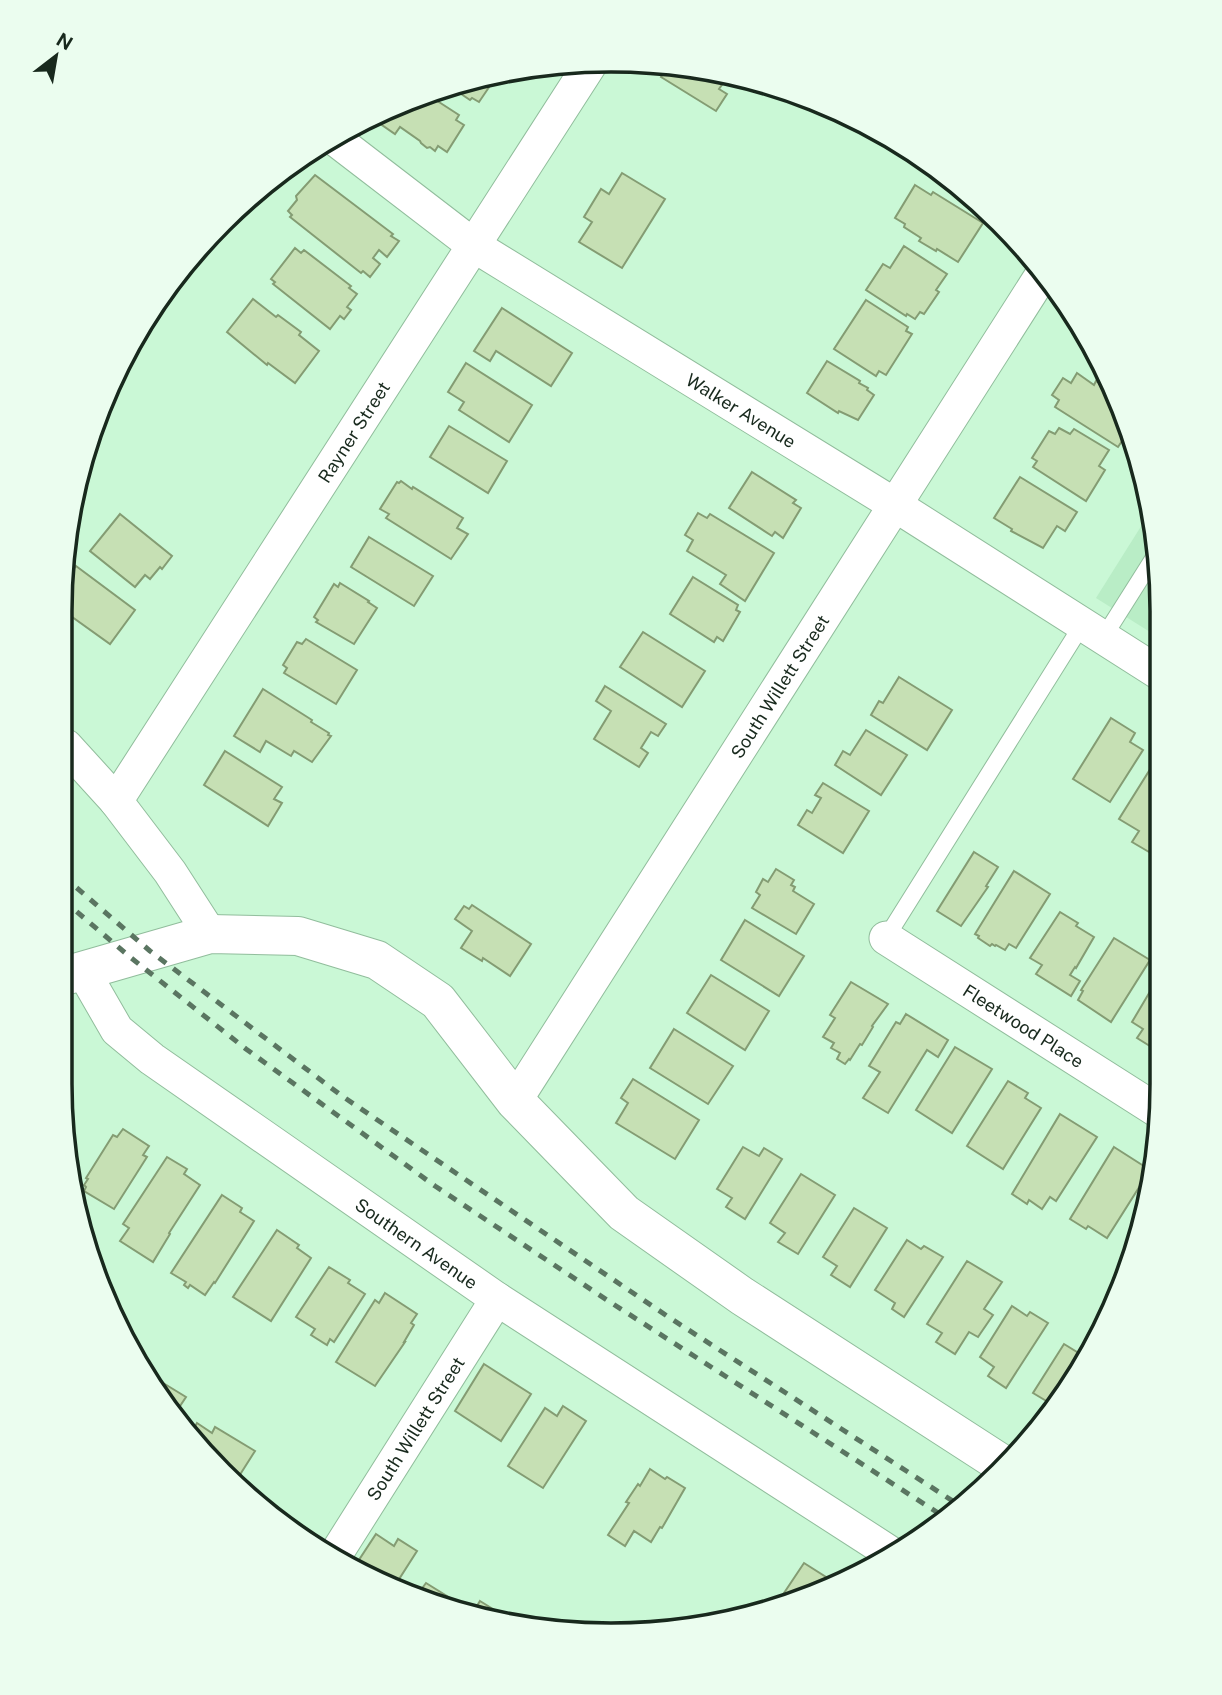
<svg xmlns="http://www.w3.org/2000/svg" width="1222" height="1695" font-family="'Public Sans',sans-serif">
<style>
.built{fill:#b9edc6}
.building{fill:#c6e0b4;stroke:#849c73;stroke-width:2}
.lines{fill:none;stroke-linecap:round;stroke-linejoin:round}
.service-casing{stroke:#91bd9c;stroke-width:18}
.minor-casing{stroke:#91bd9c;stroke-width:35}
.secondary-casing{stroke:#91bd9c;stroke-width:40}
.service{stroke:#fff;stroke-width:16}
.minor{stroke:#fff;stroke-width:33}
.secondary{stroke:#fff;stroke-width:38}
.rail{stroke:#5a7561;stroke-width:5;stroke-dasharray:9 9;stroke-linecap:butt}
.labels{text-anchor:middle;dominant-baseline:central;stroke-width:5;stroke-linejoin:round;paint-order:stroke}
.street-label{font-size:18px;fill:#18291d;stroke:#ebfdef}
.rim{fill:none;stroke:#18291d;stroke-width:3.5}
</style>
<rect width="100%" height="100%" fill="#caf8d6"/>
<path class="built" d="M1150 512 1158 539V637L1096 598Z"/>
<g class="building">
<path d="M669 64 729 75 719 89 727 94 716 111 661 77Z"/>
<path d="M498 74 479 102 472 98 470 100 448 85Z"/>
<path d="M425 93 459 115 456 120 464 125 447 152 438 146 435 151 430 147 427 148 421 143 420 141 400 127 395 134 379 123 388 110 409 100 411 101 412 99Z"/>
<path d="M914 153 947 174 981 207 909 162Z"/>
<path d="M622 173 665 199 622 268 579 242 592 222 584 217 601 189 609 194Z"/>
<path d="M315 175 393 234 391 236 399 241 387 257 379 250 373 258 380 264 370 277 363 271 361 273 290 217 292 215 288 211 297 200 296 196Z"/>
<path d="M915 185 931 195 933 192 983 223 958 262 937 249 936 251 919 241 921 238 904 227 905 224 895 218Z"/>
<path d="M904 246 947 274 936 290 939 292 924 314 920 312 915 319 907 314 906 316 866 290 883 264 890 268Z"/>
<path d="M295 248 301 253 304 250 351 286 349 288 357 294 347 307 351 310 344 319 340 316 330 329 273 284 275 282 271 279Z"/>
<path d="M253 299 276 317 278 315 301 332 299 335 319 351 295 383 268 363 267 365 227 332Z"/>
<path d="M866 300 908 327 906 331 912 334 886 375 879 371 876 376 834 349Z"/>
<path d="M502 308 572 353 551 386 496 351 490 361 474 351Z"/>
<path d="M827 361 860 381 859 383 868 388 867 390 874 395 858 420 839 411 838 413 807 393Z"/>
<path d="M466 363 532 405 509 442 459 410 464 402 448 392Z"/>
<path d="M1077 373 1094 385 1096 381 1113 392 1126 435 1118 447 1055 407 1059 400 1052 395 1063 378 1071 383Z"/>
<path d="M449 426 507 461 488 493 430 457Z"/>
<path d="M1059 428 1070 434 1074 429 1109 450 1099 466 1105 470 1086 501 1033 467 1037 461 1032 458 1049 431 1055 434Z"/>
<path d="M752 472 796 500 793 503 801 508 783 538 775 532 772 536 729 508Z"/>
<path d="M1020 477 1077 512 1065 531 1057 526 1043 548 1011 531 1012 529 994 518Z"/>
<path d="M401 481 412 489 413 487 463 518 457 528 468 534 451 559 386 518 389 514 380 509 397 482 399 483Z"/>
<path d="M698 513 707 518 710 514 774 553 745 601 720 584 726 575 687 551 693 540 685 535Z"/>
<path d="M120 514 172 556 162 569 160 567 150 579 145 575 135 587 90 551Z"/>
<path d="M369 537 433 576 414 606 351 567Z"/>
<path d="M76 566 135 610 110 644 68 614 69 575Z"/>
<path d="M693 577 738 605 736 610 740 612 723 641 717 637 714 642 670 614Z"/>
<path d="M340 583 369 601 368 602 377 608 354 644 316 622 318 620 314 617 334 584 338 587Z"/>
<path d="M643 632 705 671 682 707 620 667Z"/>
<path d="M306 639 357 670 336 704 284 673 287 668 283 665 297 642 302 644Z"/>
<path d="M899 677 952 710 927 750 871 715 879 701 883 703Z"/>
<path d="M605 686 666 724 658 736 651 732 641 748 648 753 639 767 594 739 611 711 596 701Z"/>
<path d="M263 689 312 720 311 722 329 733 328 735 331 736 312 762 294 751 291 756 266 741 260 752 234 736Z"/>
<path d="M1111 718 1135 733 1130 742 1143 750 1110 802 1073 779Z"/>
<path d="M866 730 907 755 881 795 835 765 843 751 850 755Z"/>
<path d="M225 751 282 787 274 799 282 803 268 826 204 785Z"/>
<path d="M1159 755 1160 835 1149 852 1132 842 1139 831 1119 819Z"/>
<path d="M823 783 869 811 843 853 798 825 807 810 812 813 821 798 815 795Z"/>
<path d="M974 852 998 867 986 886 988 887 961 926 937 911Z"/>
<path d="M776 869 794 880 791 885 795 887 793 891 814 904 796 934 752 908 760 895 756 892 763 879 768 882Z"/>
<path d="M1014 871 1050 894 1016 948 1009 944 1005 950 996 945 995 946 992 944 990 946 978 938 979 936 975 934Z"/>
<path d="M472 905 531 944 510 976 483 958 482 961 461 948 472 931 455 919 464 906 469 909Z"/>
<path d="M1060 912 1078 923 1076 926 1094 937 1076 968 1075 967 1070 975 1080 981 1071 996 1036 974 1042 965 1030 958Z"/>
<path d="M745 920 804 956 779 996 721 960Z"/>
<path d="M1114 938 1150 960 1111 1022 1078 1000 1083 991 1081 990Z"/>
<path d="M711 975 769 1011 745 1050 687 1013Z"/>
<path d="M1158 978 1160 979 1161 1053 1137 1038 1143 1029 1132 1022Z"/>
<path d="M851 982 888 1004 872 1026 873 1027 862 1045 860 1044 850 1060 849 1059 845 1064 837 1059 840 1053 831 1048 834 1043 823 1037 835 1018 830 1015Z"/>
<path d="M906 1014 948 1040 938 1057 927 1050 888 1113 863 1098 880 1072 869 1066 896 1022 900 1024Z"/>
<path d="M674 1029 733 1066 708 1104 650 1068Z"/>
<path d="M955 1047 992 1069 952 1133 916 1110Z"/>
<path d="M633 1079 699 1120 675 1159 616 1123 628 1103 621 1098Z"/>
<path d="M1008 1081 1028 1093 1025 1098 1041 1108 1003 1169 967 1146Z"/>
<path d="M1060 1114 1097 1137 1056 1201 1050 1197 1042 1209 1029 1200 1027 1204 1012 1194Z"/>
<path d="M123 1129 149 1146 143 1155 147 1157 114 1209 84 1191 86 1187 84 1185 88 1179 86 1178 113 1135 117 1137Z"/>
<path d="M743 1147 759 1156 764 1148 782 1159 745 1219 726 1207 732 1198 717 1189Z"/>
<path d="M1114 1147 1150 1170 1107 1238 1088 1226 1086 1229 1070 1219Z"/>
<path d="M167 1157 187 1169 184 1174 200 1185 169 1233 170 1234 153 1262 120 1241 129 1228 123 1224Z"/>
<path d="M801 1174 835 1195 798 1254 778 1242 785 1233 770 1223Z"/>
<path d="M222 1195 242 1208 240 1212 254 1221 215 1283 214 1282 205 1295 190 1285 188 1288 184 1285 186 1282 171 1273Z"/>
<path d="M854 1208 887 1228 850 1287 831 1275 837 1266 823 1257Z"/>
<path d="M277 1230 299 1245 297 1248 311 1258 271 1321 233 1297Z"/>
<path d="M907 1240 921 1249 924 1246 943 1257 904 1317 892 1309 895 1303 875 1290Z"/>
<path d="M1138 1243 1127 1270 1122 1267Z"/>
<path d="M967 1261 1002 1282 984 1309 993 1315 978 1337 969 1332 955 1354 936 1342 942 1333 927 1324Z"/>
<path d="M329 1267 350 1280 348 1283 365 1294 334 1342 330 1339 327 1345 311 1335 315 1329 296 1317Z"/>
<path d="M385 1293 417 1314 411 1323 414 1325 404 1342H405L375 1386 336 1362 375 1300 379 1303Z"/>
<path d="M1012 1306 1027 1316 1030 1312 1048 1323 1006 1388 988 1376 994 1367 980 1357Z"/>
<path d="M1064 1344 1082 1355 1083 1352 1089 1355 1051 1416 1042 1411 1048 1402 1033 1393Z"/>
<path d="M484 1364 531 1394 501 1441 455 1411Z"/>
<path d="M150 1375 186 1397 174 1415 152 1390 148 1380Z"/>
<path d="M563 1406 586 1421 543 1488 508 1466 545 1408 557 1416Z"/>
<path d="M197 1423 212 1433 215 1427 255 1451 234 1484 191 1434Z"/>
<path d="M650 1469 665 1479 667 1477 685 1488 662 1528 660 1527 651 1542 634 1531 625 1546 608 1535 629 1503 626 1502 638 1484 640 1486Z"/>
<path d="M376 1534 394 1546 398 1539 417 1551 394 1587 367 1579 353 1569Z"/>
<path d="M804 1563 837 1584 778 1602Z"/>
<path d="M426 1583 458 1603 457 1606 418 1594Z"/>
<path d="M480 1601 517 1624 474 1611Z"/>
</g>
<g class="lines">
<defs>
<g id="service">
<path d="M1103 638 1158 551"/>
<path d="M886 938 1082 625"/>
</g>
<g id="minor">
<path id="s1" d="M331 136 473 245 895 505 1159 673"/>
<path d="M66 746 116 801 170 872 210 934"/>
<path id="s2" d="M116 801 591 63"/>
<path id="s3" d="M886 938 1161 1113"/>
<path id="s4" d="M83 971 117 1030 152 1059 497 1299 892 1554"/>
<path id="s5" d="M515 1101 1043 273"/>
<path id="s6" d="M334 1557 497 1299"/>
</g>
<path id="secondary" d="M61 977 210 934 298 936 377 960 438 1001 515 1101 624 1213 742 1296 1005 1466"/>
</defs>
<use href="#service" class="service-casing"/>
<use href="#minor" class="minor-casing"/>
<use href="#secondary" class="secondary-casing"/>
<use href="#service" class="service"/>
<use href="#minor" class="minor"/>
<use href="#secondary" class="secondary"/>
<g class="rail">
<path d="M63 876 150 951 342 1096 667 1316 962 1507"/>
<path d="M63 900 130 957 246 1049 435 1186 610 1302 946 1518"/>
</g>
</g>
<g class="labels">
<g class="street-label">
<text stroke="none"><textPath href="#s1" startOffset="494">Walker Avenue</textPath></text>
<text stroke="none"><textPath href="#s2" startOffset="439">Rayner Street</textPath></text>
<text stroke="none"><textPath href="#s5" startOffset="492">South Willett Street</textPath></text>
<text stroke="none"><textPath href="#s3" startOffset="163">Fleetwood Place</textPath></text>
<text stroke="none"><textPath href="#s4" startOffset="436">Southern Avenue</textPath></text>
<text stroke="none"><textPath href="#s6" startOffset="152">South Willett Street</textPath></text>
</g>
</g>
<path d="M0 0H1222V1695H0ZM611 72H611A539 539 0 0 1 1150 611V1084A539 539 0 0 1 611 1623H611A539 539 0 0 1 72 1084V611A539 539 0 0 1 611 72Z" fill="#ebfdef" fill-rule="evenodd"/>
<path class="rim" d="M611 72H611A539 539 0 0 1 1150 611V1084A539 539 0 0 1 611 1623H611A539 539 0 0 1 72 1084V611A539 539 0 0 1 611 72Z"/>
<g transform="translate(56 56) rotate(31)" stroke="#ebfdef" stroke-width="5" paint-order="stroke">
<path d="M0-5L12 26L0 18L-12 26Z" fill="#18291d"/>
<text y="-10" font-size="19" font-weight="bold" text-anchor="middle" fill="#18291d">N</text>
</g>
</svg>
